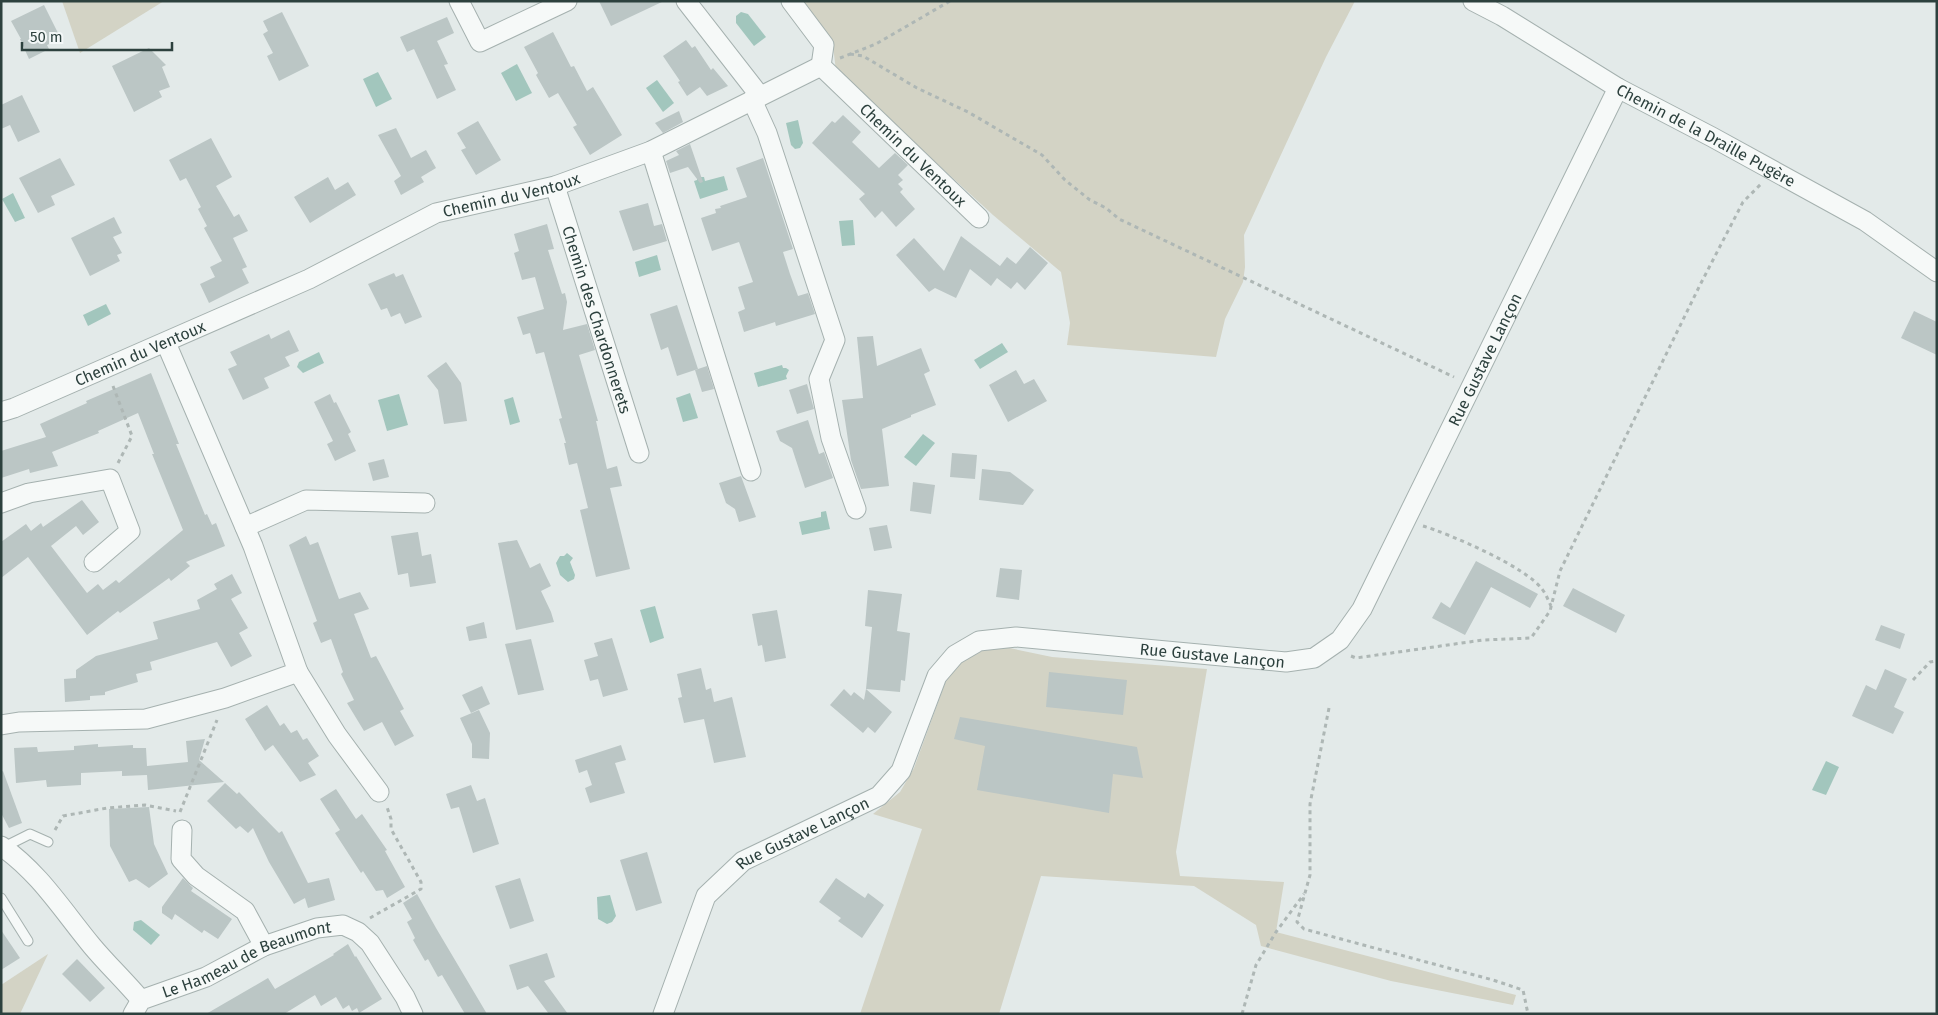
<svg xmlns="http://www.w3.org/2000/svg" width="1938" height="1015" font-family="'Fira Sans',sans-serif">
<style>
.green{fill:#d3d3c5}
.water{fill:#a2c6bd}
.building{fill:#bbc6c5}
.lines{fill:none;stroke-linecap:round;stroke-linejoin:round}
.lane-casing{stroke:#a5b1af;stroke-width:11}
.street-casing{stroke:#a5b1af;stroke-width:21}
.path{stroke:#aeb7b5;stroke-width:3;stroke-dasharray:4 4;stroke-linecap:butt}
.lane{stroke:#f6f9f8;stroke-width:9}
.street{stroke:#f6f9f8;stroke-width:19}
.labels{text-anchor:middle;dominant-baseline:central;stroke-width:5;stroke-linejoin:round;paint-order:stroke}
.street-label{font-size:16px;fill:#2d413e;stroke:#f3f7f7}
</style>
<rect width="100%" height="100%" fill="#e3eae9"/>
<g class="green">
<path d="M62 1H164L80 53Z"/>
<path d="M799 1H1355L1326 57 1244 235 1245 267 1243 282 1225 319 1216 357 1067 345 1070 323 1061 272 993 215 836 71 833 46Z"/>
<path d="M981 642 1052 657 1207 669 1176 852 1180 876 1284 882 1276 932 1516 995 1513 1005 1391 981 1261 946 1256 925 1194 886 1041 876 999 1014H860L922 829 873 814 900 792 914 768 951 667Z"/>
<path d="M48 954 20 1014H1V985Z"/>
</g>
<g class="water">
<path d="M741 12 748 14 766 37 754 46 736 23V16Z"/>
<path d="M517 64 532 93 516 101 501 73Z"/>
<path d="M378 72 392 99 376 107 363 79Z"/>
<path d="M657 80 674 103 663 112 646 88Z"/>
<path d="M798 120 803 143 800 148 795 149 791 145 786 123Z"/>
<path d="M724 176 728 190 700 199 694 181 697 180V177H704L705 181Z"/>
<path d="M13 193 25 218 15 222 2 199Z"/>
<path d="M853 220 855 245 842 246 839 221Z"/>
<path d="M657 255 661 270 639 277 635 262Z"/>
<path d="M106 304 111 314 88 326 83 315Z"/>
<path d="M1002 343 1008 352 980 369 974 360Z"/>
<path d="M319 352 324 363 303 373 297 367 299 362Z"/>
<path d="M782 365 783 368H786L789 370 786 376 787 379 758 387 754 373Z"/>
<path d="M690 393 698 418 683 422 676 398Z"/>
<path d="M399 394 408 425 387 431 378 400Z"/>
<path d="M513 397 520 422 510 425 504 400Z"/>
<path d="M923 434 935 443 916 466 904 457Z"/>
<path d="M826 511 830 529 802 535 799 522 821 517V512Z"/>
<path d="M567 553 573 558 570 562 575 575 574 579 568 582 560 575 556 563 560 556H564Z"/>
<path d="M655 606 664 638 650 643 640 610Z"/>
<path d="M1826 761 1839 767 1826 795 1812 790Z"/>
<path d="M610 895 616 916 612 922 607 924 598 919 597 897Z"/>
<path d="M141 920 160 935 151 945 133 930 134 922Z"/>
</g>
<g class="building">
<path d="M599 1H664L611 26Z"/>
<path d="M44 5 61 39 47 45 49 49 29 59 20 39H21L11 21Z"/>
<path d="M282 12 309 66 279 81 267 56 273 53 263 34 268 31 263 21Z"/>
<path d="M447 17 454 33 437 41 448 64 444 65 456 90 437 99 414 49 407 52 400 37Z"/>
<path d="M553 32 571 67 574 66 587 91 593 87 622 135 590 155 573 127 577 125 558 93 549 98 536 75 538 73 524 47Z"/>
<path d="M686 40 692 48 695 46 711 70 713 68 728 86 707 96 700 87 687 96 678 82 680 81 663 56Z"/>
<path d="M149 48 166 65 162 67 170 87 159 91 162 97 134 112 112 66Z"/>
<path d="M22 95 40 132 18 142 10 125 1 129V105Z"/>
<path d="M679 111 683 122 663 133 655 123Z"/>
<path d="M843 115 861 132 852 142 879 168 895 153 908 165 898 175 903 180 898 184 903 189 900 192 915 209 896 227 882 211 875 218 859 199 865 194 812 143 832 121 835 123Z"/>
<path d="M478 121 501 160 476 175 461 150 466 148 457 133Z"/>
<path d="M396 128 411 158 426 150 436 168 421 177 424 182 401 195 394 181 401 176 378 135Z"/>
<path d="M211 138 232 177 216 186 234 217 239 214 248 231 233 238 247 267 242 269 249 283 209 303 200 284 215 277 210 267 222 261 204 228 207 226 198 209 201 207 186 178 180 181 169 160Z"/>
<path d="M690 144 703 182 700 183 688 167 670 173 666 161 679 155 676 151Z"/>
<path d="M60 158 75 185 51 196 55 205 38 213 19 178Z"/>
<path d="M763 158 793 249 783 252 790 274 798 296 808 293 815 314 776 326 775 322 744 332 738 312 745 309 738 287 753 282 739 242 712 251 701 218 716 213 715 209 721 208 720 206 747 197 736 168Z"/>
<path d="M328 177 335 190 348 182 356 195 310 223 294 197Z"/>
<path d="M648 203 654 226 662 224 667 241 633 251 619 211Z"/>
<path d="M114 217 122 233 113 237 122 253 117 255 120 261 90 276 71 238Z"/>
<path d="M547 224 554 249 548 250 562 294 565 293 567 302 563 330 587 324 595 350 579 355 598 421H596L607 469 617 466 622 486 610 488 630 569 596 577 580 510 588 508 577 463 569 465 564 443H566L559 419 562 418 544 352 536 354 530 333 523 335 517 317 544 309 535 277 522 280 514 253 519 251 514 234Z"/>
<path d="M961 236 1000 266 1007 257 1016 264 1030 247 1048 263 1025 290 1017 282 1011 289 997 278 991 286 970 269 956 298 935 288 929 292 896 255 914 238 944 271Z"/>
<path d="M394 273 396 277 403 274 422 317 405 324 400 313 391 317 387 308 381 310 368 284Z"/>
<path d="M677 305 698 369 677 376 668 347 661 350 650 314Z"/>
<path d="M1914 311 1937 322V355L1901 338Z"/>
<path d="M289 330 299 351 285 357 290 366 264 378 269 388 243 400 228 369 237 365 230 352 269 334 271 339Z"/>
<path d="M873 336 877 366 921 348 930 371 924 374 936 405 911 415V417L882 429 889 486 861 489 851 460 842 400 863 398 857 337Z"/>
<path d="M446 362 461 383 467 421 444 424 438 390 427 376Z"/>
<path d="M707 366 714 389 702 392 695 370Z"/>
<path d="M1016 370 1024 384 1034 379 1047 401 1008 422 989 385Z"/>
<path d="M151 373 179 444H176L205 515 207 514 212 525 216 523 225 546 186 562 190 566 171 581 169 578 120 613 118 611 87 635 28 557 1 578V542L26 524 31 531 41 523 43 527 82 500 99 522 83 535 76 526 51 546 87 593 98 584 103 590 116 580 119 583 183 530 152 454H154L138 413 98 431 99 433 52 452 58 466 30 473 29 469 1 478V451L46 437 40 424 87 403 86 401Z"/>
<path d="M807 384 814 409 797 414 789 390Z"/>
<path d="M330 394 334 403 336 402 351 432 348 434 356 451 335 461 327 444 333 441 314 402Z"/>
<path d="M808 420 819 454 824 452 833 478 805 488 792 448 780 441 776 431Z"/>
<path d="M952 453 977 455 975 479 950 477Z"/>
<path d="M384 459 389 477 373 481 368 463Z"/>
<path d="M982 469 1010 472 1034 490 1023 505 979 500Z"/>
<path d="M741 476 756 517 739 522 735 509 726 503 719 483Z"/>
<path d="M913 482 935 485 931 514 910 511Z"/>
<path d="M887 525 892 548 874 551 869 528Z"/>
<path d="M418 532 422 556 431 554 436 583 410 587 408 573 398 575 391 536Z"/>
<path d="M306 536 310 545 318 542 339 599 360 592 369 609 354 614 371 658 376 656 404 709 400 711 414 736 395 746 382 722 364 731 347 703 354 700 341 674 343 672 331 639 321 643 313 623 317 621 289 545Z"/>
<path d="M517 540 530 568 540 563 546 576 551 586 541 591 551 612 554 622 516 630 498 543Z"/>
<path d="M1476 561 1538 594 1530 608 1491 587 1465 635 1432 618 1441 602 1450 608Z"/>
<path d="M1000 568 1022 570 1019 600 996 597Z"/>
<path d="M232 574 242 593 231 599 248 628 239 633 252 656 231 667 217 642 150 662 152 670 136 674 138 682 105 692V695L90 696V700L65 702 64 679 76 678V670L96 656 158 639 153 622 200 609 197 600 217 589 214 584Z"/>
<path d="M1573 588 1625 615 1616 633 1563 606Z"/>
<path d="M868 590 902 594 897 631 910 633 905 681 901 680 900 692 866 689 872 627 865 626Z"/>
<path d="M777 610 786 658 765 662 762 645 758 646 752 614Z"/>
<path d="M484 622 487 638 469 641 466 627Z"/>
<path d="M1881 625 1905 634 1900 649 1875 640Z"/>
<path d="M612 638 628 690 603 697 598 679 590 681 584 660 598 656 594 643Z"/>
<path d="M531 639 544 690 518 695 505 644Z"/>
<path d="M701 668 706 690 711 688 714 702 732 697 746 757 714 763 704 719 684 723 678 698 682 697 677 674Z"/>
<path d="M1885 669 1907 679 1894 707 1904 712 1893 734 1852 716 1866 685 1876 690Z"/>
<path d="M1049 672 1127 680 1123 715 1046 707Z"/>
<path d="M482 686 490 704 471 713 462 695Z"/>
<path d="M844 689 851 696 854 692 864 700 866 689 892 712 875 733 868 727 863 733 830 705Z"/>
<path d="M267 705 280 726 284 723 291 733 297 730 303 740 307 738 319 756 308 763 316 775 300 782 273 745 265 751 245 719Z"/>
<path d="M479 710 490 733 489 759 472 758V744L460 718Z"/>
<path d="M960 717 1137 747 1143 778 1113 774 1109 813 977 790 985 746 954 739Z"/>
<path d="M205 739 199 760 224 782 148 790 147 775 122 776V771L81 773V785L47 787 46 780 16 783 14 748 37 747 38 752 74 750V746L98 744V747L133 745V748H146L147 766 188 762 186 741Z"/>
<path d="M621 745 626 760 615 763 625 793 590 803 585 788 592 785 587 770 579 773 575 760Z"/>
<path d="M3 771 22 823 9 828 1 813V772Z"/>
<path d="M225 783 237 794 239 792 279 833 282 831 308 883 329 878 335 900 308 908 305 898 294 904 269 862 253 828 248 833 240 826 236 829 207 801Z"/>
<path d="M471 785 477 801 485 798 499 844 473 853 459 807 451 809 446 794Z"/>
<path d="M336 789 356 819 362 814 387 850 385 851 405 887 387 898 383 890 376 891 363 871 361 873 335 833 340 830 320 799Z"/>
<path d="M149 807 154 844 168 874 149 888 136 879 129 882 110 846 109 809Z"/>
<path d="M647 852 662 903 636 911 620 860Z"/>
<path d="M183 878 193 888 191 891 232 919 218 939 204 930 202 933 175 914 172 920 162 913V907Z"/>
<path d="M520 878 534 921 510 929 495 886Z"/>
<path d="M836 878 865 898 868 893 884 905 862 938 838 921 841 918 819 902Z"/>
<path d="M417 894 436 928 487 1014H465L442 975 438 977 428 959 425 961 413 940 415 938 407 922 412 919 403 903Z"/>
<path d="M1 930 20 958 1 970Z"/>
<path d="M348 944 355 957 356 956 382 999 359 1013 357 1008 352 1011 349 1005 343 1009 336 997 321 1006 315 995 284 1014H206L268 978 275 989 334 955 333 954Z"/>
<path d="M547 953 555 977 544 981 568 1014H549L528 986 517 990 509 965Z"/>
<path d="M77 959 105 988 90 1002 62 974Z"/>
</g>
<g class="lines">
<defs>
<g id="lane">
<path d="M2 848 30 834 48 842"/>
<path d="M1 898 28 941"/>
</g>
<g id="street">
<path d="M459 1 480 42 567 1"/>
<path d="M686 1 760 96"/>
<path d="M791 1 824 45 821 66"/>
<path id="s1" d="M1473 1 1502 16 1618 88 1712 137 1865 221 1937 272"/>
<path id="s2" d="M821 66 979 218"/>
<path d="M752 100 767 133 835 340 819 379 831 438 856 509"/>
<path d="M651 151 751 471"/>
<path id="s3" d="M555 186 639 453"/>
<path id="s4" d="M1 412 14 408 309 279 436 213 555 186 651 151 821 66"/>
<path d="M1 503 29 493 110 479 130 531 94 562"/>
<path d="M245 527 306 500 425 503"/>
<path d="M298 672 337 735 379 792"/>
<path d="M1 725 19 722 146 719 225 698 298 672 253 546 166 343"/>
<path d="M182 830 181 859 196 876 245 911 264 946"/>
<path d="M1 846C39 872 63 911 92 946 107 964 125 981 141 1000"/>
<path id="s5" d="M133 1014 141 1000 206 977 264 946 317 928 343 925 358 932 370 943 405 997 413 1014"/>
<path id="s6" d="M663 1014 706 896 743 861 879 796 901 771 937 676 955 655 979 641 1016 637 1286 662 1314 658 1340 640 1362 609 1618 88"/>
</g>
</defs>
<use href="#lane" class="lane-casing"/>
<use href="#street" class="street-casing"/>
<g class="path">
<path d="M850 54 863 56 917 88 968 112 1042 155 1065 180 1090 200 1106 208 1119 219 1454 377"/>
<path d="M840 58 876 44 950 1"/>
<path d="M113 386 132 436 118 463"/>
<path d="M1423 526C1450 534 1526 567 1542 589 1546 594 1548 600 1551 606"/>
<path d="M1351 656 1356 658 1483 640 1531 638 1550 611 1560 571 1700 285 1743 202 1761 184"/>
<path d="M1913 680 1930 662 1937 661"/>
<path d="M1329 708 1310 804V875L1297 922 1304 929 1493 980 1523 990 1528 1014"/>
<path d="M180 812 217 720"/>
<path d="M55 830 63 816 107 808 145 805 176 811"/>
<path d="M370 918 421 889V882L391 829V819L387 807"/>
<path d="M1242 1014 1256 965 1276 932 1304 894"/>
</g>
<use href="#lane" class="lane"/>
<use href="#street" class="street"/>
</g>
<g class="labels">
<g class="street-label">
<text stroke="none"><textPath href="#s1" startOffset="269">Chemin de la Draille Pugère</textPath></text>
<text stroke="none"><textPath href="#s2" startOffset="128">Chemin du Ventoux</textPath></text>
<text stroke="none"><textPath href="#s4" startOffset="556">Chemin du Ventoux</textPath></text>
<text stroke="none"><textPath href="#s3" startOffset="140">Chemin des Chardonnerets</textPath></text>
<text stroke="none"><textPath href="#s4" startOffset="151">Chemin du Ventoux</textPath></text>
<text stroke="none"><textPath href="#s6" startOffset="1202">Rue Gustave Lançon</textPath></text>
<text stroke="none"><textPath href="#s6" startOffset="752">Rue Gustave Lançon</textPath></text>
<text stroke="none"><textPath href="#s6" startOffset="242">Rue Gustave Lançon</textPath></text>
<text stroke="none"><textPath href="#s5" startOffset="130">Le Hameau de Beaumont</textPath></text>
</g>
</g>
<rect width="1938" height="1015" fill="none" stroke="#2d413e" stroke-width="5"/>
<path d="M22 42v8h150v-8" fill="none" stroke="#2d413e" stroke-width="2.5"/>
<text x="30" y="42" font-size="15" fill="#2d413e" stroke="#f3f7f7" stroke-width="4" paint-order="stroke">50 m</text>
</svg>
